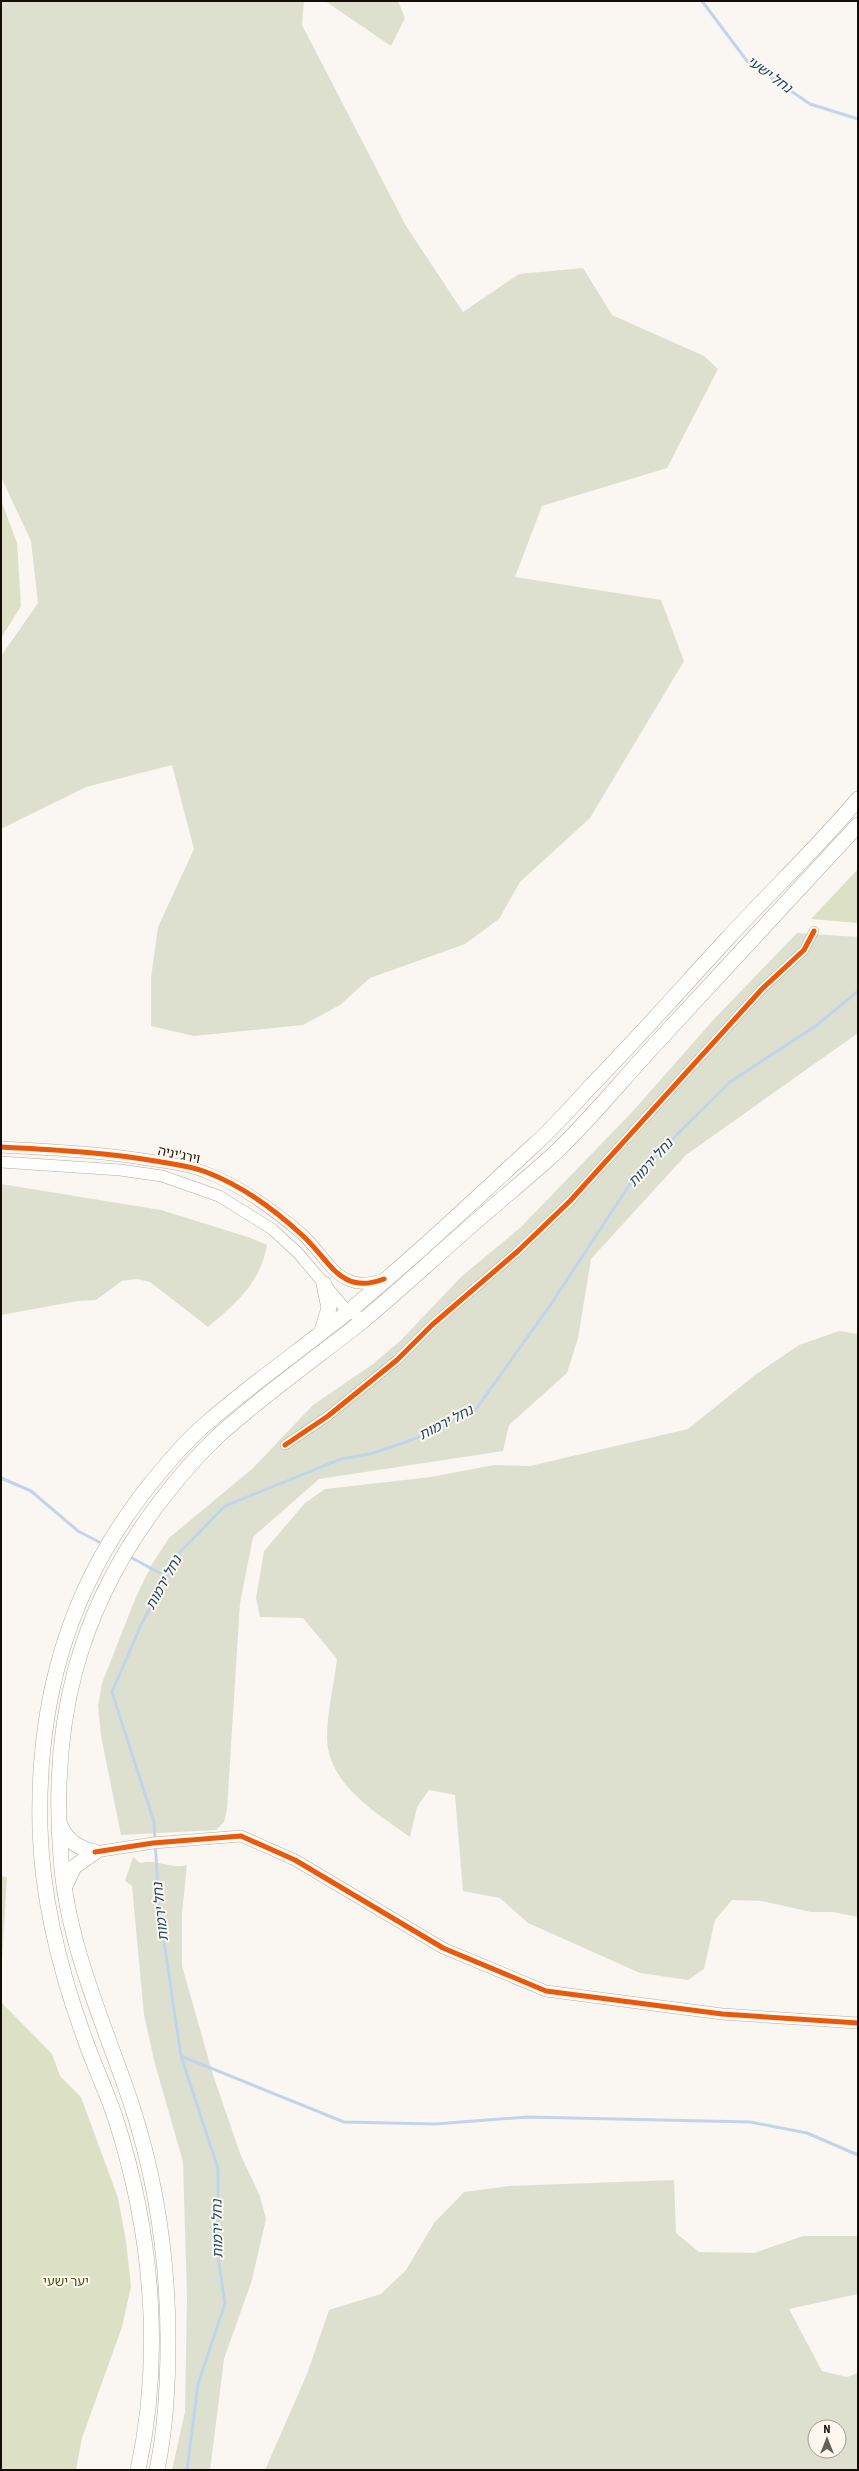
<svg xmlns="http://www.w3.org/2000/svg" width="859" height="2471" font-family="'Source Sans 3','Noto Sans Hebrew',sans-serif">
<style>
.green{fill:#dee0cf;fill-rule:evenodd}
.forest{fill:#dce1c6}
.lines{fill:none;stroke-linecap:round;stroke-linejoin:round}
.stream{stroke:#c0d5ec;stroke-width:3}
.minor-casing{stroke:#b1ada6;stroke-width:10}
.tertiary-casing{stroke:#b1ada6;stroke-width:12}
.trunk-casing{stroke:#b1ada6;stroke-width:16}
.minor{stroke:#fefefd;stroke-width:9}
.tertiary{stroke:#fefefd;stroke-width:11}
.trunk{stroke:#fefefd;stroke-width:15}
.cycleway-casing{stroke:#fef7ed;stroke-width:8}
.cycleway{stroke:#e8590c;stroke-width:5}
.labels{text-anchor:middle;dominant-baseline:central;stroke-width:4;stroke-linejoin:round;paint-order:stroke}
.street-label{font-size:13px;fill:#130d05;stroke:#fef7ed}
.park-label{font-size:13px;fill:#4a5511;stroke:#fef7ed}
.water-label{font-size:14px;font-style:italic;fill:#174672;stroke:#fef7ed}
</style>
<rect width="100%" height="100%" fill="#faf6f1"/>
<g class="green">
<path d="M1 1H304L302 25 406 226 463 312 519 274 583 268 612 315 704 356 718 369 667 468 542 506 515 577 661 600 684 661 590 818 520 882 499 919 465 944 370 978 340 1005 303 1025 194 1036 151 1026V978L158 927 194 849 172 765 86 787 1 829V656L38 603 31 541 1 477Z"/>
<path d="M325 1H398L405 18 391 46Z"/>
<path d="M797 933 858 937V1033L686 1155 591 1259 578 1338 567 1373 509 1425 503 1451 319 1479 253 1537 240 1603 227 1809 224 1822 216 1830 121 1835 101 1736 98 1706 102 1683 136 1597 152 1564 169 1538 252 1469 313 1405 373 1364 400 1341 462 1276 521 1227 633 1111 715 1018Z"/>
<path d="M1 1184 161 1210 248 1237 267 1245C260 1284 236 1303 208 1327L150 1282 137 1279 122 1281 96 1300 78 1301 1 1315Z"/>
<path d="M839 1331 858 1334V1917L833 1912H811L762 1901 732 1900 715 1920 704 1969 688 1980 640 1973 528 1923 500 1898 463 1891 455 1795 429 1790 417 1807 410 1837C377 1813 328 1785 327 1738 327 1712 334 1685 337 1659L303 1618 260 1617 256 1598 264 1551 305 1503 325 1489 431 1477 494 1465 530 1466 688 1429 755 1375 799 1345Z"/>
<path d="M133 1857 140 1863C156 1858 171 1870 187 1865L182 1913V1966L213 2075 241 2156 260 2196 266 2219 252 2280 224 2359 210 2470H172L185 2412 187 2296 183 2162 155 2064 144 2015 132 1886 125 1881Z"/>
<path d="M674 2180 676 2233 699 2252 754 2253 803 2236H858V2294L789 2309 822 2371 847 2377 858 2373V2470H265L307 2374 329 2310 381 2294 406 2270 434 2223 464 2192 509 2186ZM815 2427H839V2451H815Z"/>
</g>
<g class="forest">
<path d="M1 500 17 543 21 606 1 638Z"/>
<path d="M858 869V923L811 919Z"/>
<path d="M1 1876 7 1877 1 1977Z"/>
<path d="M1 2002 52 2054 60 2076 81 2097 118 2198 126 2241 131 2286 122 2327 82 2438 76 2470H1Z"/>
</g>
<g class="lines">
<g class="stream">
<path d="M702 1 747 61 810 104 858 119"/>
<path d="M1 1478 31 1491 78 1531 99 1542"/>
<path d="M132 1558 167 1577"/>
<path d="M181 2056 344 2122 435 2124 527 2117 750 2122 807 2133 858 2155"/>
<path d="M187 2470 198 2384 225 2304 218 2257V2169L181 2056 159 1908 154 1822 112 1692 141 1625 180 1552 225 1506 341 1459 370 1454 412 1440 474 1412 549 1307 636 1175 730 1082 817 1025 858 991"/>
</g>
<defs>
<path id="minor" d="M285 1445 328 1416 397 1360 432 1325 518 1251 570 1201 762 989 804 950 814 931"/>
<g id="tertiary">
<path d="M1 1147C53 1150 104 1152 155 1161 171 1163 190 1166 205 1172 240 1185 274 1210 302 1234 329 1259 339 1296 384 1279"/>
<path d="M1 1162 120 1170 162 1176 219 1196 272 1229 298 1253 348 1312 365 1319"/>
<path d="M95 1852 153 1843 241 1836 295 1860 443 1948 546 1991 722 2014 858 2023"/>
</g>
<g id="trunk">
<path d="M322 1331 329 1308 324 1284"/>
<path d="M60 1825C67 1841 78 1848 95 1852"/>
<path d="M65 1886 74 1867 95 1852"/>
<path d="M138 2470C163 2355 152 2232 116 2120 108 2095 96 2070 87 2045 61 1975 42 1902 40 1828 37 1705 66 1595 141 1496 161 1470 183 1443 209 1421 252 1384 299 1351 344 1315 409 1262 471 1203 533 1146 553 1128 571 1108 589 1088 636 1040 681 989 727 939 770 892 817 848 858 799"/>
<path d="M157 2470C166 2427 168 2385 168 2341 168 2261 157 2183 132 2106 105 2025 67 1945 61 1858 50 1724 77 1611 159 1503 177 1479 197 1456 218 1436 261 1397 313 1360 359 1324 392 1297 424 1267 456 1239 488 1210 522 1183 554 1154 592 1118 626 1075 662 1037 727 966 793 896 858 825"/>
</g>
</defs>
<use href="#minor" class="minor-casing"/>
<use href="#tertiary" class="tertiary-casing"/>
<use href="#trunk" class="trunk-casing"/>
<use href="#minor" class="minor"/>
<use href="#tertiary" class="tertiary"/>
<use href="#trunk" class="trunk"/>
<defs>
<g id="cycleway">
<path d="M1 1147C53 1150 104 1152 155 1161 172 1164 190 1166 206 1172 240 1185 275 1210 302 1235 330 1260 340 1296 384 1279"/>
<path d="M285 1445 328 1416 397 1360 432 1325 518 1251 570 1201 762 989 804 950 814 931"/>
<path d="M95 1852 153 1843 241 1836 295 1860 443 1948 546 1991 722 2014 858 2023"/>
</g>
</defs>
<use href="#cycleway" class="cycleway-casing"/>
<use href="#cycleway" class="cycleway"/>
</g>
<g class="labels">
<g class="street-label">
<text transform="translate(179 1155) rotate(12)">וירג'יניה</text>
</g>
<g class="park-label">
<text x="66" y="2282">יער ישעי</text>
</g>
<g class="water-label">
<text transform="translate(769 75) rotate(36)">נחל ישעי</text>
<text transform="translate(651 1163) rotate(-48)">נחל ירמות</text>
<text transform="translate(446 1423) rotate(-27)">נחל ירמות</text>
<text transform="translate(164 1583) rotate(-61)">נחל ירמות</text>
<text transform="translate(161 1912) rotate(-96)">נחל ירמות</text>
<text transform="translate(218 2229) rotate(-91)">נחל ירמות</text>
</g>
</g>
<rect width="859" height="2471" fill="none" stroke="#130d05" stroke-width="4"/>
<g transform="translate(827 2439)"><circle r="19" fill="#fef7ed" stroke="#a09990"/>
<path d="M0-3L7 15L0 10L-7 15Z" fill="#645f58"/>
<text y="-6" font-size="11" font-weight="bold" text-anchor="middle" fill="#130d05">N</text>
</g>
</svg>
